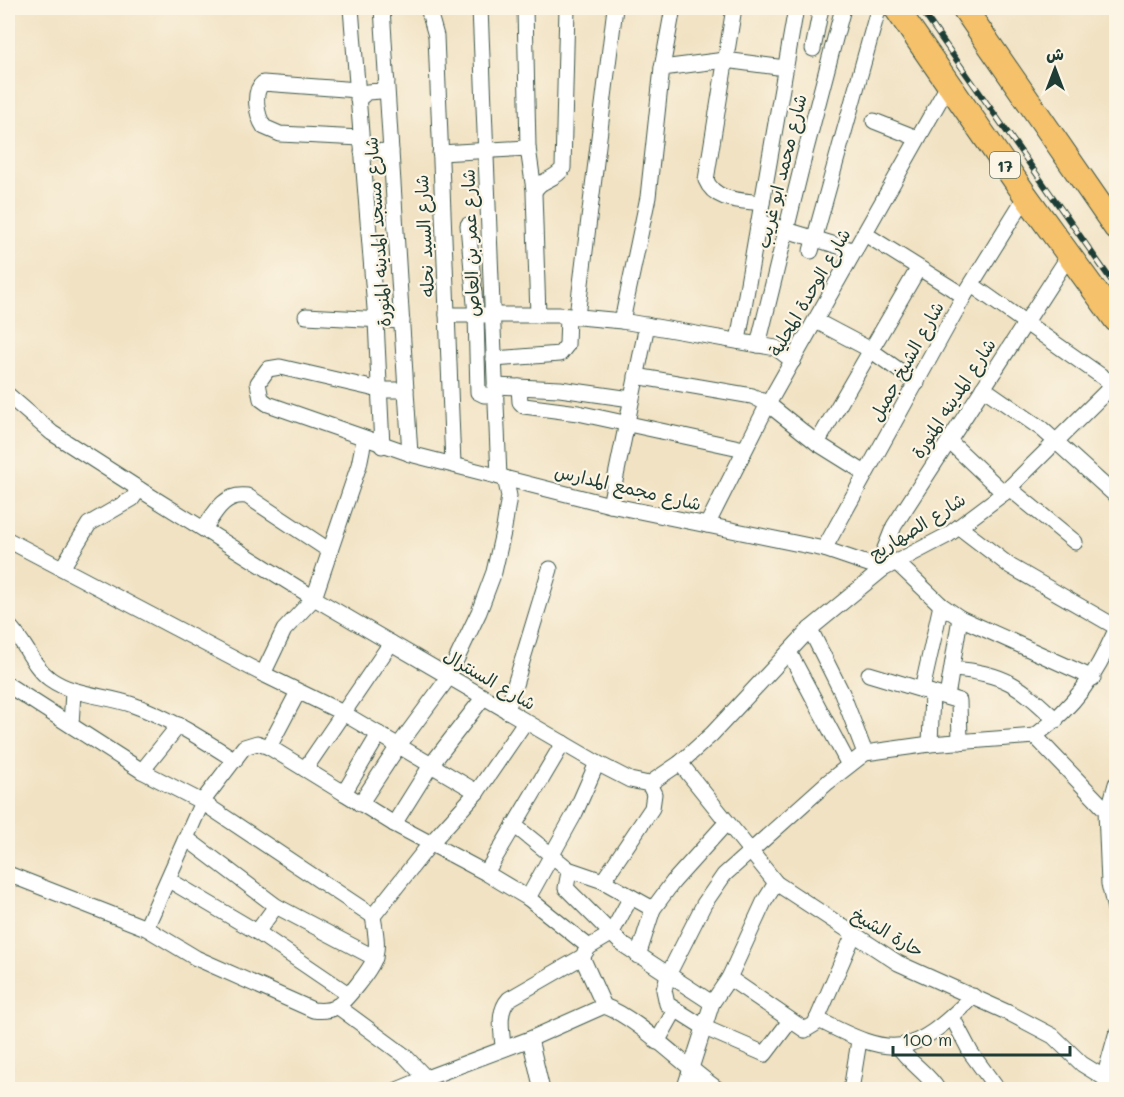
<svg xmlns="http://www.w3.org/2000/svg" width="1124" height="1097" font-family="Mali,'Playpen Sans Arabic',sans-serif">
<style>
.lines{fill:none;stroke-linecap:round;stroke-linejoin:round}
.minor-casing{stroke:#3e5649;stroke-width:17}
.trunk-casing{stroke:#3e5649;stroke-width:26}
.minor{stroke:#fff;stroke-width:15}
.trunk{stroke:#f5c16b;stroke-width:24}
.rail-casing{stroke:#1f3d34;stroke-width:6}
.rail{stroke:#fcf5e5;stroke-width:4;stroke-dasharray:11;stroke-linecap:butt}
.labels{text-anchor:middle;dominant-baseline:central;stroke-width:4.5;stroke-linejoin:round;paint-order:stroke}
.shield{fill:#fcf5e5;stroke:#617469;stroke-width:1.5}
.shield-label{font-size:16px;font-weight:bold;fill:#1f3d34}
.street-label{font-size:18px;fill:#1f3d34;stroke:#fcf5e5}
</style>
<rect width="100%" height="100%" fill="#fcf5e5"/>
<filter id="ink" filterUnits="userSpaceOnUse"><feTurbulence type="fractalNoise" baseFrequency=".0167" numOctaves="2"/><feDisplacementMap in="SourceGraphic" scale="12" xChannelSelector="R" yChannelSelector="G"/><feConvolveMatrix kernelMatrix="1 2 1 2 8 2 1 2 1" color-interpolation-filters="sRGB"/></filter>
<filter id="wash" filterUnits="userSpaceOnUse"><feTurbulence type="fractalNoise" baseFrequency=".008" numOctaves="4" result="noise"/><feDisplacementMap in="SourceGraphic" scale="24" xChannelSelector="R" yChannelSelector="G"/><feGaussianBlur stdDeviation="1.35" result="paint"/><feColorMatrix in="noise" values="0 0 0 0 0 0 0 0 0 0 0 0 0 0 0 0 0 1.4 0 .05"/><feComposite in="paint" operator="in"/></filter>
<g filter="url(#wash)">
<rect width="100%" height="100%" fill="#f1e2c3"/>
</g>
<g filter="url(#ink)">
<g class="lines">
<defs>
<g id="minor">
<path d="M351 8 376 321 382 446"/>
<path d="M382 8 410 454"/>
<path d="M428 8 436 36 453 464"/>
<path d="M480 8 499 477"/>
<path d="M525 8 528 148 534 190"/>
<path d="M734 8 706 180C715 202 742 200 762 203"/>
<path d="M813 49 821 8"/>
<path d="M662 68 725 60 785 68"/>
<path d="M358 90 263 83C252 92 257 116 264 127L280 134 361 138"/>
<path d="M358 100 367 92 381 91 387 81"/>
<path d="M874 121 917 138"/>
<path d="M362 152 391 151"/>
<path d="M440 153 528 148"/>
<path d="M760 222 855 251"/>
<path d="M468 225 476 315 478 392 484 395H496"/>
<path d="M865 234 964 296"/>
<path d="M811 251 878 10"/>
<path d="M972 285 1114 385"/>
<path d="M447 315H558L622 321 776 348 793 361"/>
<path d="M538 315 534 193C538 179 555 181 563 168L567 8"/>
<path d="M306 316 402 321"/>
<path d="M577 316 615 8"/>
<path d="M622 321 648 197 662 68 673 8"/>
<path d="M816 321 869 349 917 383"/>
<path d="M738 341 796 8"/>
<path d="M758 345 805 153 843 8"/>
<path d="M494 359 560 354 567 345 568 316"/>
<path d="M636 376 752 396 768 404 817 443 865 473"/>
<path d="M495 386 560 389 631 399"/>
<path d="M519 387 520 402 524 406 578 413 744 449"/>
<path d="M983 388 1042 429 1116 496"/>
<path d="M406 390H380L280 367 268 369 258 383 261 399 268 404 414 455 610 505 824 549 883 569 884 551 894 526 1070 254"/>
<path d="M8 395 52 433 139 489 314 598 597 763 630 780 649 784"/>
<path d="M364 440 359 465 314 598 284 630 263 674 343 713 477 792"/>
<path d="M949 441 1004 493"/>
<path d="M817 443 918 269"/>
<path d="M1009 488 1075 542"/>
<path d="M610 505 647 325"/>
<path d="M707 525 768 404 950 82"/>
<path d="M959 527 1010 566 1116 627"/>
<path d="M204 529C215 512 224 493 247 496L330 551"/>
<path d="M8 540 263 674"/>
<path d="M824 549 964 296 1026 196"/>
<path d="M895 561 941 605 960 618 1093 678"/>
<path d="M62 568 89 524 132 499 139 489"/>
<path d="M8 625C25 640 31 665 50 679 74 696 106 695 133 705 170 718 202 739 235 760"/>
<path d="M810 629 842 693 865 753"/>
<path d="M789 652 849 765"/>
<path d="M953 669C1005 673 1020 686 1056 720"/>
<path d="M869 674 959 701 960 742"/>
<path d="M8 685 142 771 179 725"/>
<path d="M922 690 941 605"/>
<path d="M947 697 960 618"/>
<path d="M507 711 550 569"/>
<path d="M71 725 73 692"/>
<path d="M379 734 344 793 394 824 486 873 563 743"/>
<path d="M1035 736 1106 810 1109 884 1116 913"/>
<path d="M1035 736C1076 705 1095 676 1116 630"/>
<path d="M930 744 932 693"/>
<path d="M269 747 305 769"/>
<path d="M680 763 776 883 898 963 1011 1014 1053 1036 1082 1064 1116 1085"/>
<path d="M142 771 202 802 373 916 430 844 477 792 525 722"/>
<path d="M649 784 680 763 712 734 810 629 883 569 948 535 1004 493 1116 382"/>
<path d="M344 793 305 769 391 643"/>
<path d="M360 804 399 745 446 681 479 612 494 572 504 528 509 496 505 478"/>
<path d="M1107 816 1116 784"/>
<path d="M394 824 431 765 483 698"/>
<path d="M514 825 566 867 569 872 566 888 622 944 712 1003"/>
<path d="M186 838 276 906 375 958"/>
<path d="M568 869 603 881 653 909"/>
<path d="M486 873 528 898"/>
<path d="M8 874 146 928 196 958 313 1010C321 1011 329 1011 336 1007 345 1002 371 969 374 959 379 946 375 930 373 916"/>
<path d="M169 880 257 932 276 906"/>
<path d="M603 881 652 808 654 794 649 784"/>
<path d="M146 928 202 802 244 747 257 743 269 747 298 692"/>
<path d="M257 932 348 994"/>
<path d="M589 947 528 898 575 813 597 763"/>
<path d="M638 956 653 909 673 882 727 822"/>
<path d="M582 957 604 1006"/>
<path d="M729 978 805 1030 815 1024 853 936"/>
<path d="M337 1006 405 1056 426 1078"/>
<path d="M952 1017 971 1053 998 1090"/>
<path d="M817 1019C894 1059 911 1058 973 996"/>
<path d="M790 1021 765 1054 705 1028 667 1004 664 990 668 975 704 904 724 875 828 782 865 753 930 744 1035 736"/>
<path d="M530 1039 604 1006C637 1017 686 1068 719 1090"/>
<path d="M657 1042 675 1010"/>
<path d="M503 1047C502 1030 497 1012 509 999L582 957 589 947 611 934 631 897"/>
<path d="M899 1047C910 1064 928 1073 938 1090"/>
<path d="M1104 1078 1116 1035"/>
<path d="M397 1090 421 1080"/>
<path d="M426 1090 421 1080 530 1039 542 1090"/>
<path d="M684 1090 712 1003 729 978 764 902 776 883"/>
<path d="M851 1090 859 1041"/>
</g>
<g id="trunk">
<path d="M896 8 1026 196 1116 320"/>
<path d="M964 8 1116 228"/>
</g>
</defs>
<use href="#minor" class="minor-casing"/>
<use href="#trunk" class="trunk-casing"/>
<use href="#minor" class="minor"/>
<use href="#trunk" class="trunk"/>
<defs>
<path id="rail" d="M920 8 1116 287"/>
</defs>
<use href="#rail" class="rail-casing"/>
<use href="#rail" class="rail"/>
</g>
</g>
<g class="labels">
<rect class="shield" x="990" y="152" width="30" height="26" rx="4.5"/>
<g class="shield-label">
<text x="1005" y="165">17</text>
</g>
<g class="street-label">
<text transform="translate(781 171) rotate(-76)">شارع محمد ابو غريب</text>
<text transform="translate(377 232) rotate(-94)">شارع مسجد المدينه المنورة</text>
<text transform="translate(424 236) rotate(-93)">شارع السيد نحله</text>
<text transform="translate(470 243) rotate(-92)">شارع عمر بن العاص</text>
<text transform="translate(809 292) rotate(-60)">شارع الوحدة المحلية</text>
<text transform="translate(906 361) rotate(-61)">شارع الشيخ جميل</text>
<text transform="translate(953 398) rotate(-57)">شارع المدينه المنورة</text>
<text transform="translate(628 487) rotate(13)">شارع مجمع المدارس</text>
<text transform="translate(917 526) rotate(-32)">شارع الصهاريج</text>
<text transform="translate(490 679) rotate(30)">شارع السنترال</text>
<text transform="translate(888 932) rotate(30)">حارة الشيخ</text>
</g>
</g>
<rect width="1124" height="1097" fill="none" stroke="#fcf5e5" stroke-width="30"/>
<g transform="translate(1055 69)" stroke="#fcf5e5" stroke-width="4.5" paint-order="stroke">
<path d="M0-4.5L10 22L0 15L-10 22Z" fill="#1f3d34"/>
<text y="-9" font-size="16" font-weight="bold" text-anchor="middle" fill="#1f3d34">ش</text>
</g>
<path d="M893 1046v9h177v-9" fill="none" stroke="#1f3d34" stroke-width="3"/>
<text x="902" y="1046" font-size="18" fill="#1f3d34" stroke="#fcf5e5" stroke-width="4.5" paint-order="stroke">100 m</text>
</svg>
